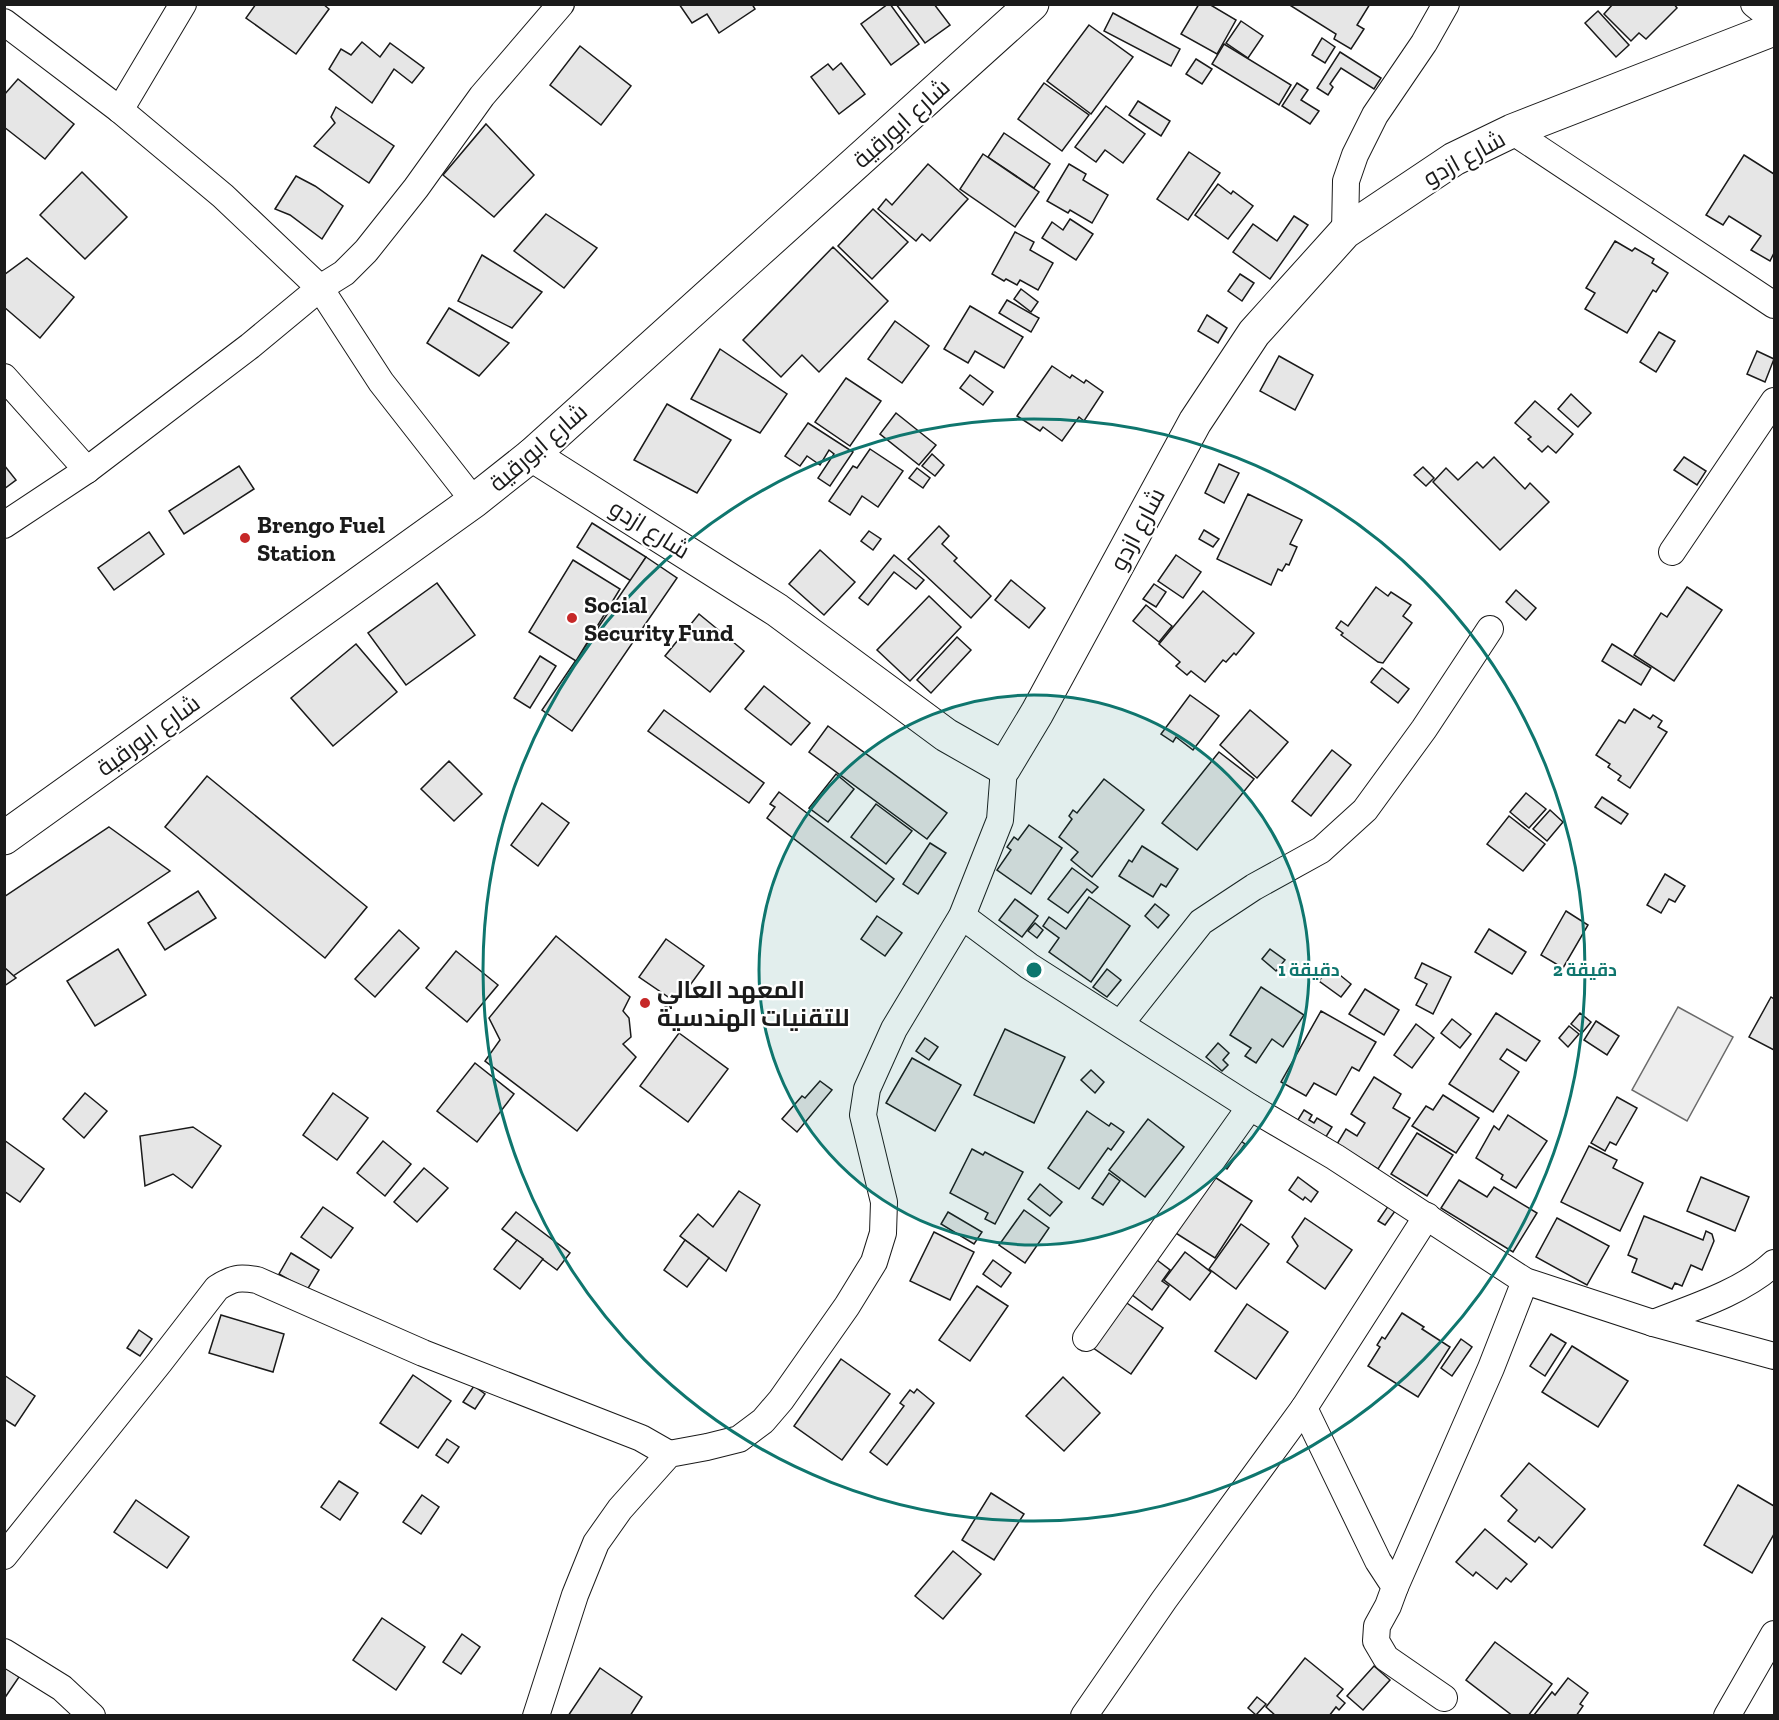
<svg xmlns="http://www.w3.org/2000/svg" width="1779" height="1720" font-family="'Zilla Slab',Cairo,serif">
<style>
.green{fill:#ededed;stroke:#6a6a6a;stroke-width:1.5}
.building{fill:#e6e6e6;stroke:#1a1a1a;stroke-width:1.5}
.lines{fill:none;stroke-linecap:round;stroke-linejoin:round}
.minor-casing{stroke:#1a1a1a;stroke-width:28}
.major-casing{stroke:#1a1a1a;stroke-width:35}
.minor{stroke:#fff;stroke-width:26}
.major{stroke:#fff;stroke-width:33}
.ring{fill:none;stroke:#0f766e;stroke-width:3}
.poi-dot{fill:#c62828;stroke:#fff;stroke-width:2}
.labels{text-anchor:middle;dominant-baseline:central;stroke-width:4.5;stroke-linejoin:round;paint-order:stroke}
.street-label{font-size:24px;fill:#1a1a1a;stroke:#fff}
.poi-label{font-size:24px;font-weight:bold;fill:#1a1a1a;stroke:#fff;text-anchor:start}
.centre{fill:#0f766e;stroke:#fff;stroke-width:3}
.ring-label{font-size:18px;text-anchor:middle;font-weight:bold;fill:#0f766e;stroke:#fff;stroke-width:4.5;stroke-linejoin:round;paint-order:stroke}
</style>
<rect width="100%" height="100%" fill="#fff"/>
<path class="green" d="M1678 1007 1733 1037 1687 1121 1632 1090Z"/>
<g class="building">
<path d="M256 4H323L329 9 296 54 246 18Z"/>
<path d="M679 4H752L755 9 719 33 707 14 692 23Z"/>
<path d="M888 4H890L919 44 891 65 861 24Z"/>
<path d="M896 4H934L950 25 925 43Z"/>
<path d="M1199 4H1209L1236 20 1217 54 1181 34Z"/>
<path d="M1288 4H1370L1357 25 1364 29 1351 49 1334 39 1336 34Z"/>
<path d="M1613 4H1674L1677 8 1646 39 1639 33 1631 41 1604 14Z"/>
<path d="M1598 11 1629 45 1616 57 1585 23Z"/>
<path d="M1113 13 1180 49 1171 66 1104 31Z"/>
<path d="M1241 21 1263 36 1248 58 1226 43Z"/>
<path d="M1089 25 1133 57 1091 114 1047 81Z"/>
<path d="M1322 38 1335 47 1325 63 1312 55Z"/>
<path d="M362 42 380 57 390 43 424 68 412 83 394 69 372 103 329 69 341 49 351 55Z"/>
<path d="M1224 44 1291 85 1279 105 1212 64Z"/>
<path d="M580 46 631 86 601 125 550 85Z"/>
<path d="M1340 52 1381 78 1374 89 1341 68 1330 84 1333 87 1328 95 1317 88Z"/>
<path d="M1196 59 1212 69 1202 84 1186 74Z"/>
<path d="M841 63 865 94 839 114 811 77 828 64 833 70Z"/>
<path d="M18 79 74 124 45 159 4 127V95Z"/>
<path d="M1044 83 1089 115 1062 151 1018 119Z"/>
<path d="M1297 83 1308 90 1301 100 1319 111 1310 124 1282 106Z"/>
<path d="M1138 101 1170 121 1161 136 1129 115Z"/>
<path d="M1106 106 1145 134 1123 163 1105 150 1096 162 1075 147Z"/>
<path d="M336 107 394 146 369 183 314 146 335 123 331 117Z"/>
<path d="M486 124 534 175 494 217 443 175Z"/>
<path d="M1004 133 1050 164 1034 188 988 157Z"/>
<path d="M1189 152 1220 173 1188 220 1157 199Z"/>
<path d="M983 154 1039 192 1015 227 960 189Z"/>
<path d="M1744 155 1774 174V253L1770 261 1751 250 1761 236 1729 216 1723 225 1706 215Z"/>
<path d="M928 164 968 199 930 241 922 234 916 241 878 209 886 199 892 205Z"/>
<path d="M1069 164 1086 174 1083 180 1108 195 1092 223 1070 210 1068 213 1047 201Z"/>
<path d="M82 172 127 217 85 259 40 215Z"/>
<path d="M296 176 315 186 343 206 322 239 290 215 275 209Z"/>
<path d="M1218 184 1231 194 1233 191 1253 206 1228 239 1195 215Z"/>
<path d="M873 209 908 242 872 279 838 246Z"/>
<path d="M546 214 597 248 564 288 514 251Z"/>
<path d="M1294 216 1308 225 1270 279 1233 252 1253 224 1277 241Z"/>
<path d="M1070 219 1093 234 1076 260 1042 238 1052 222 1063 230Z"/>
<path d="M1015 232 1034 242 1030 250 1053 263 1038 290 1020 280 1017 285 1006 279 1004 281 992 274Z"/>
<path d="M1615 241 1632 251 1635 248 1654 259 1652 263 1668 273 1656 292 1653 290 1627 333 1585 309 1595 293 1586 288Z"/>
<path d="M833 247 888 301 819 372 802 355 781 377 743 340Z"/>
<path d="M482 255 542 292 512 328 458 301Z"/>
<path d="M27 258 74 297 40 338 4 307V275Z"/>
<path d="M1240 274 1254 283 1242 301 1228 291Z"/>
<path d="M1021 289 1038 302 1031 312 1014 299Z"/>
<path d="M1007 300 1039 318 1031 332 999 313Z"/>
<path d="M970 306 1023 337 1004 368 975 351 968 363 944 349Z"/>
<path d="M449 308 509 343 479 376 427 343Z"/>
<path d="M1207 315 1227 328 1218 343 1198 331Z"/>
<path d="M895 321 929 346 902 383 868 359Z"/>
<path d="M1659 332 1675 341 1656 372 1640 362Z"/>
<path d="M720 349 787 394 760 433 691 399Z"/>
<path d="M1757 351 1774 359 1765 382 1747 374Z"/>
<path d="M1279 356 1313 375 1295 410 1260 391Z"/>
<path d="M1052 366 1070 378 1072 375 1084 383 1086 380 1103 392 1084 421 1079 417 1062 441 1043 427 1040 431 1017 416Z"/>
<path d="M970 375 993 392 983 405 960 388Z"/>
<path d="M846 378 881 401 850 446 815 422Z"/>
<path d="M1571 394 1591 413 1578 427 1558 409Z"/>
<path d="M1535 401 1573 434 1556 453 1548 446 1542 452 1528 439 1531 437 1515 423Z"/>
<path d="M667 404 731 440 697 493 634 460Z"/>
<path d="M896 413 936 445 919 465 880 434Z"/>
<path d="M808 423 853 452 830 486 818 478 834 454 829 450 820 465 807 456 800 466 785 456Z"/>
<path d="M870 449 903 471 878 507 862 496 850 515 829 501 853 466 857 468Z"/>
<path d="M932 454 944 465 935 476 922 466Z"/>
<path d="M1494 457 1525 489 1530 483 1549 502 1500 550 1433 482 1446 468 1458 480 1477 462 1483 468Z"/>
<path d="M1684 457 1706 471 1697 485 1674 470Z"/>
<path d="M1219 464 1239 473 1224 503 1205 493Z"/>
<path d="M4 465 16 480 4 489Z"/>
<path d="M239 466 254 489 184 534 169 511Z"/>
<path d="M1423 467 1434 478 1426 486 1414 475Z"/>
<path d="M917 468 930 478 923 488 909 478Z"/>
<path d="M1248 494 1302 520 1290 544 1297 547 1289 565 1286 564 1282 571 1278 569 1271 585 1217 559Z"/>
<path d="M592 523 646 557 631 581 577 547Z"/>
<path d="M939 526 949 536 942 544 957 558 954 561 991 596 971 618 908 559Z"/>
<path d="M1204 530 1219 539 1213 547 1199 539Z"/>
<path d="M869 531 881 539 873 550 861 541Z"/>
<path d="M149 532 164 554 114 590 98 568Z"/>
<path d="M820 550 855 582 824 615 789 584Z"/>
<path d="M894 555 924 580 916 589 894 572 868 605 859 598Z"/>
<path d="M1176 555 1201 572 1183 598 1158 581Z"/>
<path d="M646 557 677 578 572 731 542 710Z"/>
<path d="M573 560 620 589 576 661 529 632Z"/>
<path d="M1011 580 1045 608 1029 628 995 600Z"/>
<path d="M437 583 475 635 406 685 368 633Z"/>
<path d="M1154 584 1166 592 1156 607 1143 599Z"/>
<path d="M1376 587 1388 596 1391 592 1411 605 1403 616 1412 623 1383 663 1378 662 1341 635 1343 633 1336 628 1341 621 1348 626Z"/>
<path d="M1687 587 1722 610 1674 681 1634 655 1661 613 1667 617Z"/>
<path d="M1516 590 1536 608 1526 620 1506 602Z"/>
<path d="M1203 591 1254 633 1236 655 1234 653 1226 662 1223 660 1205 682 1191 671 1187 675 1176 666 1180 662 1159 644Z"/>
<path d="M929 596 961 627 910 681 877 650Z"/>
<path d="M1146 605 1172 626 1159 642 1133 621Z"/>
<path d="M699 614 744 651 710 692 665 656Z"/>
<path d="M957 637 971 650 931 693 917 680Z"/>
<path d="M356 644 397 692 333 746 291 698Z"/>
<path d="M1612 644 1651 668 1641 685 1602 661Z"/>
<path d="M540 656 556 666 530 708 514 698Z"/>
<path d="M1382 668 1409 689 1398 703 1371 682Z"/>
<path d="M764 686 810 723 791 745 745 709Z"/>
<path d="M1190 695 1219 716 1193 750 1176 737 1173 742 1161 734Z"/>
<path d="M1634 709 1650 719 1653 715 1662 721 1658 727 1667 732 1630 788 1618 780 1621 776 1608 767 1610 764 1596 755 1619 720 1625 723Z"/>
<path d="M664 710 764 783 749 803 648 731Z"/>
<path d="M1250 710 1288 742 1257 778 1220 745Z"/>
<path d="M828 726 947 813 927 839 809 752Z"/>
<path d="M1332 750 1351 765 1311 816 1292 801Z"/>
<path d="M1219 752 1254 779 1197 850 1162 823Z"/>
<path d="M449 761 482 794 454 821 421 789Z"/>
<path d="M836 774 854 789 828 822 809 808Z"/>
<path d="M207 776 367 907 325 958 165 827Z"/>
<path d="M1104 779 1144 810 1092 877 1071 860 1078 852 1059 837 1072 819 1069 816 1073 810 1077 813Z"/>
<path d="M779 792 894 879 876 902 767 818 775 807 770 804Z"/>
<path d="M1526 793 1546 809 1529 828 1510 812Z"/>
<path d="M1602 797 1628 814 1621 824 1595 807Z"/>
<path d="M542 803 569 823 538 866 511 845Z"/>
<path d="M876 804 912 831 886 864 851 837Z"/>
<path d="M1550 810 1563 822 1547 841 1533 829Z"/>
<path d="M1509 816 1545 844 1523 871 1487 844Z"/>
<path d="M1029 825 1062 848 1031 894 997 870 1011 850 1007 847 1014 837 1018 840Z"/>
<path d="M109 827 170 871 13 976 4 968V897Z"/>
<path d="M930 843 946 853 918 894 903 884Z"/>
<path d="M1142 846 1178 869 1166 887 1161 884 1153 897 1119 876 1129 860 1132 862Z"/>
<path d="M1072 868 1098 887 1092 893 1087 889 1068 913 1048 899Z"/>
<path d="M1665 874 1685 886 1675 902 1669 899 1661 913 1647 905Z"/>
<path d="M198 891 216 918 165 950 148 923Z"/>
<path d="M1089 897 1130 926 1091 982 1049 952 1059 938 1043 926 1049 917 1066 929Z"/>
<path d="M1015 899 1038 916 1022 937 999 920Z"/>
<path d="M1155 904 1169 915 1158 928 1145 916Z"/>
<path d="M1566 911 1588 925 1563 968 1541 955Z"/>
<path d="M877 916 902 933 885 956 861 939Z"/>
<path d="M1035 923 1043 930 1037 938 1028 931Z"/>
<path d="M1489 929 1526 952 1512 974 1475 952Z"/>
<path d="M399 930 419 948 375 997 355 979Z"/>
<path d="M556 936 630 997 623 1011 629 1018 631 1037 623 1044 636 1057 577 1131 485 1061 500 1040 489 1018Z"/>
<path d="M666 939 704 966 677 1003 639 977Z"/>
<path d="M118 949 146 995 95 1026 67 981Z"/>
<path d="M1270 949 1285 960 1276 971 1262 959Z"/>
<path d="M456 951 498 985 467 1022 426 988Z"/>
<path d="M1422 963 1451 977 1433 1014 1416 1005 1427 984 1415 978Z"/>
<path d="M4 967 16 978 4 986Z"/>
<path d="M1330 967 1351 984 1341 997 1319 981Z"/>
<path d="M1107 969 1121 980 1107 997 1093 987Z"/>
<path d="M1261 987 1304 1015 1283 1047 1272 1039 1256 1063 1245 1056 1251 1048 1230 1035Z"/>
<path d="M1365 989 1399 1010 1384 1035 1349 1014Z"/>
<path d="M1771 997 1774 999V1050L1749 1037Z"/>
<path d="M1321 1011 1376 1042 1359 1071 1352 1067 1336 1095 1314 1083 1306 1096 1281 1082Z"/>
<path d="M1496 1013 1540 1041 1526 1061 1507 1049 1500 1059 1519 1072 1493 1112 1449 1084Z"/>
<path d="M1580 1013 1591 1022 1582 1033 1571 1024Z"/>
<path d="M1452 1019 1471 1034 1460 1048 1441 1033Z"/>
<path d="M1596 1021 1619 1036 1607 1055 1584 1040Z"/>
<path d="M1416 1024 1434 1038 1412 1068 1394 1055Z"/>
<path d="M1569 1026 1579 1034 1568 1047 1559 1038Z"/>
<path d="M1005 1029 1065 1057 1034 1123 974 1095Z"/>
<path d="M679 1033 728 1069 688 1122 640 1086Z"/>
<path d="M925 1038 938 1047 929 1060 916 1051Z"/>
<path d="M1218 1043 1229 1053 1223 1060 1228 1065 1222 1071 1206 1057Z"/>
<path d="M912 1058 961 1085 935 1131 886 1103Z"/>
<path d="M475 1063 514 1094 477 1142 437 1111Z"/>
<path d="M1091 1070 1104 1082 1095 1093 1081 1080Z"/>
<path d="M1374 1077 1401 1094 1393 1108 1410 1118 1378 1169 1337 1144 1346 1129 1357 1136 1365 1123 1351 1114Z"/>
<path d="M820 1081 832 1090 797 1132 782 1119 802 1096 805 1098Z"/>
<path d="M85 1093 107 1111 84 1138 63 1119Z"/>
<path d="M333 1093 368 1118 337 1160 303 1135Z"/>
<path d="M1443 1095 1479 1118 1456 1153 1412 1126 1426 1106 1433 1110Z"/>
<path d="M1617 1097 1637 1108 1616 1145 1610 1142 1605 1151 1591 1143Z"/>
<path d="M1304 1110 1312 1115 1309 1120 1314 1123 1317 1118 1332 1127 1324 1140 1296 1123Z"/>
<path d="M1087 1111 1109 1126 1111 1123 1124 1132 1111 1150 1108 1148 1079 1189 1048 1168Z"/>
<path d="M1508 1115 1547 1141 1516 1188 1501 1179 1503 1175 1476 1158 1494 1126 1499 1130Z"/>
<path d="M1148 1119 1184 1147 1145 1197 1109 1170Z"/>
<path d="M193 1127 221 1146 192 1188 173 1174 145 1186 140 1136Z"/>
<path d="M1417 1133 1453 1155 1427 1196 1391 1174Z"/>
<path d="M1235 1137 1245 1144 1227 1169 1217 1162Z"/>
<path d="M4 1140 44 1169 20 1202 4 1191Z"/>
<path d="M383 1141 411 1164 385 1196 357 1173Z"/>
<path d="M1589 1146 1617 1160 1613 1168 1643 1183 1620 1231 1561 1202Z"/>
<path d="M972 1149 983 1155 985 1152 1023 1172 995 1224 985 1219 988 1213 950 1193Z"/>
<path d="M424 1168 448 1188 417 1222 394 1202Z"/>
<path d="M1109 1173 1120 1181 1103 1205 1092 1198Z"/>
<path d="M1213 1176 1252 1201 1215 1258 1171 1230Z"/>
<path d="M1298 1177 1318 1192 1311 1202 1305 1197 1303 1200 1289 1190Z"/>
<path d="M1701 1177 1749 1197 1735 1231 1687 1211Z"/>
<path d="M1459 1180 1487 1197 1494 1187 1537 1213 1513 1252 1441 1208Z"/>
<path d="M1040 1184 1062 1202 1050 1216 1028 1199Z"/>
<path d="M739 1191 760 1205 726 1271 680 1236 698 1214 713 1227Z"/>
<path d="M1391 1202 1398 1207 1385 1225 1378 1221Z"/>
<path d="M323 1207 353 1228 331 1258 301 1237Z"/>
<path d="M1024 1210 1049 1228 1025 1263 999 1245Z"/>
<path d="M516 1212 570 1253 557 1270 502 1229Z"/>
<path d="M948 1212 982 1232 974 1244 941 1224Z"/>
<path d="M1644 1216 1703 1240 1706 1231 1712 1234 1714 1241 1702 1270 1691 1265 1682 1286 1675 1283 1672 1289 1632 1272 1637 1259 1628 1255Z"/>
<path d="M1305 1218 1352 1250 1325 1289 1287 1262 1298 1246 1292 1237Z"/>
<path d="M1557 1218 1609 1246 1587 1285 1536 1257Z"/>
<path d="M1241 1224 1269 1244 1236 1289 1209 1269Z"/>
<path d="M934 1232 974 1252 950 1300 910 1281Z"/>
<path d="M517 1240 543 1259 520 1289 494 1269Z"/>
<path d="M685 1240 709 1258 687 1287 664 1270Z"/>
<path d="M1185 1252 1211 1272 1190 1300 1164 1280Z"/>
<path d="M291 1253 319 1270 307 1290 279 1274Z"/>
<path d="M1153 1257 1170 1270 1162 1281 1169 1286 1152 1310 1127 1291Z"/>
<path d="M993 1260 1011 1273 1001 1287 983 1274Z"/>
<path d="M977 1286 1008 1306 970 1361 939 1340Z"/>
<path d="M1118 1297 1163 1328 1131 1374 1086 1343Z"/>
<path d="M1247 1304 1288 1332 1256 1379 1215 1351Z"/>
<path d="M1402 1313 1424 1327 1422 1329 1450 1347 1418 1397 1368 1366 1380 1347 1377 1345 1382 1337 1385 1339Z"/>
<path d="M221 1315 284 1334 273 1372 209 1353Z"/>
<path d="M139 1330 152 1339 140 1356 127 1348Z"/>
<path d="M1551 1334 1566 1343 1545 1376 1530 1366Z"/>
<path d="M1461 1339 1472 1347 1452 1376 1441 1368Z"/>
<path d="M1572 1346 1628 1381 1598 1427 1542 1392Z"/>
<path d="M841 1359 890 1394 842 1460 794 1426Z"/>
<path d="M4 1375 35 1396 15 1426 4 1419Z"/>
<path d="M413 1375 451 1401 418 1448 380 1423Z"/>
<path d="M1063 1377 1100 1413 1064 1451 1026 1416Z"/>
<path d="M474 1386 485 1394 475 1409 463 1402Z"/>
<path d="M917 1389 934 1403 887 1465 870 1452 904 1406 900 1403 910 1390 914 1393Z"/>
<path d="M447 1439 459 1447 448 1463 436 1455Z"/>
<path d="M1529 1463 1585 1509 1552 1548 1539 1537 1535 1542 1508 1521 1517 1510 1501 1496Z"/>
<path d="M339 1481 358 1493 340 1520 321 1507Z"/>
<path d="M1738 1485 1774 1506V1534L1752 1573 1704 1545Z"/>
<path d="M991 1493 1024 1514 994 1560 962 1540Z"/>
<path d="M422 1495 439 1507 421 1534 403 1522Z"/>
<path d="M136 1500 189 1537 167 1568 114 1532Z"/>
<path d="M1485 1529 1527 1564 1511 1582 1506 1578 1497 1589 1476 1572 1473 1576 1456 1562Z"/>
<path d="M953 1551 981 1574 943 1619 915 1596Z"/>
<path d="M382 1618 425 1647 396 1690 353 1660Z"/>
<path d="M462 1634 480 1647 461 1674 443 1662Z"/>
<path d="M1495 1642 1552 1684 1528 1716H1513L1466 1680Z"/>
<path d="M1305 1658 1343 1689 1337 1696 1345 1703 1339 1710 1336 1707 1329 1716H1276L1266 1707Z"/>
<path d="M1374 1666 1390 1680 1363 1710 1347 1696Z"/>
<path d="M4 1667 19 1677 4 1699Z"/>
<path d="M600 1668 642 1697 630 1716H568Z"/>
<path d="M1568 1678 1588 1693 1580 1704 1583 1706 1576 1716 1534 1715 1552 1692 1555 1695Z"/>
<path d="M1257 1697 1266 1704 1256 1715 1248 1708Z"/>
</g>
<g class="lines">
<defs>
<g id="minor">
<path d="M1754 4 1774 20"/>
<path d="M4 22 120 110 223 196 320 288 381 382 474 501"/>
<path d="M120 110 183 4"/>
<path d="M1512 131 1774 305"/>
<path d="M1345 232 1346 181 1355 155 1375 115 1424 43 1446 4"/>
<path d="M4 377 87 470"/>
<path d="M4 525 87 470 250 346 320 288 344 273 366 251 416 188 482 96 561 4"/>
<path d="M1672 552 1774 401"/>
<path d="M962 916 1029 966 1250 1107 1335 1157 1525 1281 1653 1323 1774 1356"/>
<path d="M1121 1023 1201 922 1254 887 1321 850 1365 810 1424 729 1490 629"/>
<path d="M1653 1323C1692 1308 1743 1292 1774 1263"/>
<path d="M1086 1338 1250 1107"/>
<path d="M1304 1408 1378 1561 1395 1587 1388 1606 1377 1626 1376 1641 1386 1658 1444 1698"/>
<path d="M4 1556 159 1363 217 1288C233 1278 238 1277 257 1280L423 1353 641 1438 669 1454"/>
<path d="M1395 1587 1491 1368 1525 1281"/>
<path d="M4 1652 62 1688 92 1716"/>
<path d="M536 1716 575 1595 596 1543 620 1509 669 1454 707 1447 739 1439 763 1421 781 1400 847 1306 874 1262 883 1233 884 1202 863 1115 867 1089 894 1029 962 916 1000 820 1004 768"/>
<path d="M1084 1716 1164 1600 1304 1408 1427 1216"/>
<path d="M1727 1716 1774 1634"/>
</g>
<g id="major">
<path d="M532 455 777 610 946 735 1004 768 1037 713 1195 422 1254 333 1345 232 1454 159 1512 131 1774 29"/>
<path d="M4 838 474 501 532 455 1032 4"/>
</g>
</defs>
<use href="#minor" class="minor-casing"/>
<use href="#major" class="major-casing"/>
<use href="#minor" class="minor"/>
<use href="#major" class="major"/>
</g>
<circle cx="1034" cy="970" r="275" fill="#0f766e" fill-opacity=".12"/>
<g class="ring">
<circle cx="1034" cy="970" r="275"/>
<circle cx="1034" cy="970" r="551"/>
</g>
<g class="poi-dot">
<circle cx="245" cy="538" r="6"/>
<circle cx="572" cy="618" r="6"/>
<circle cx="645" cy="1003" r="6"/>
</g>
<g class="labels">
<g class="street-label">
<text transform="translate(901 123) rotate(-42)">شارع ابورقية</text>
<text transform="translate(1464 158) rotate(-29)">شارع ازدو</text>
<text transform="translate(538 447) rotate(-41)">شارع ابورقية</text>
<text transform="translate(650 529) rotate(32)">شارع ازدو</text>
<text transform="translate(1137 529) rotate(-62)">شارع ازدو</text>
<text transform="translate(148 735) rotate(-36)">شارع ابورقية</text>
</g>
<g class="poi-label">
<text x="257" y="524">Brengo Fuel<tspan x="257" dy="28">Station</tspan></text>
<text x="584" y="604">Social<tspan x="584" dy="28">Security Fund</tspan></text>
<text x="657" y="989">المعهد العالي<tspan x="657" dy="28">للتقنيات الهندسية</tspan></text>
</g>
</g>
<circle cx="1034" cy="970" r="9" class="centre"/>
<g class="ring-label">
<text x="1309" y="976">1 دقيقة</text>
<text x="1585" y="976">2 دقيقة</text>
</g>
<rect width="1779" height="1720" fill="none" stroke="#1a1a1a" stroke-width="12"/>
</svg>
